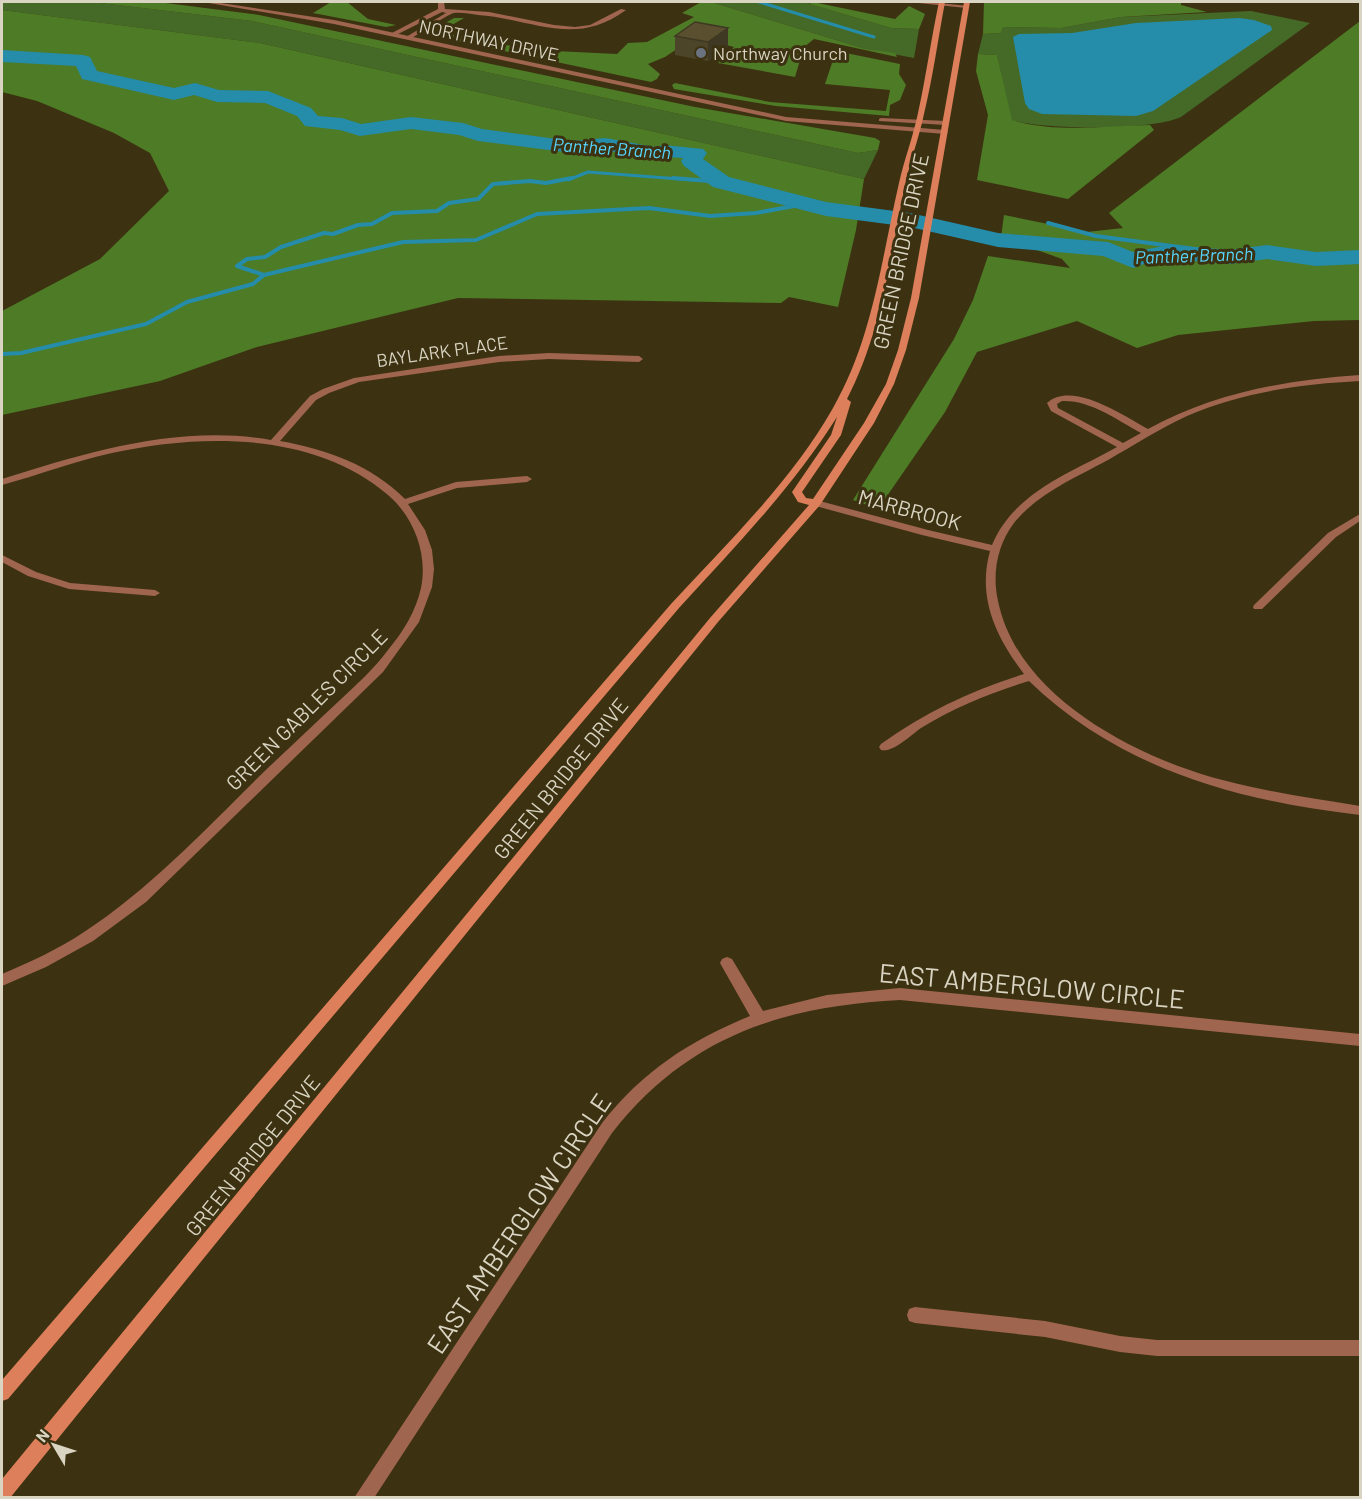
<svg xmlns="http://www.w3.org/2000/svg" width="1362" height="1499" font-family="Barlow,sans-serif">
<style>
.green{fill:#456a27}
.forest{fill:#4e7b26}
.water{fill:#258caa}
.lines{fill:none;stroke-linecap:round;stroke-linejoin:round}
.stream-far1{stroke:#258caa;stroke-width:3}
.stream{stroke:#258caa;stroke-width:4}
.river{fill:#258caa;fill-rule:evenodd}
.minor{fill:#a0654e;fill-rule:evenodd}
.tertiary{fill:#a0654e;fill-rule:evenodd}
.secondary{fill:#dc7f5a;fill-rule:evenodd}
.wall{fill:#4d4529}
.shaded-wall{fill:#3f3822}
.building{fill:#5a5030;stroke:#3f3822;stroke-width:1.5}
.worship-dot{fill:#6b7280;stroke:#3c3212;stroke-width:2}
.labels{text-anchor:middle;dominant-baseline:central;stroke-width:6;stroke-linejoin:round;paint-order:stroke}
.far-street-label{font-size:18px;fill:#dad4c2;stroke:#3c3212}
.far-poi-label{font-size:18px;fill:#dad4c2;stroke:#3c3212;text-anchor:start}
.far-water-label{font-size:18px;font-style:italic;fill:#57d6fe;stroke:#3c3212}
.street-label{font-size:21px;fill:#dad4c2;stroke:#3c3212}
.near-street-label{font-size:26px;fill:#dad4c2;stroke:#3c3212}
</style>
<rect width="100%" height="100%" fill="#3c3212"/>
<g class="green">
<path d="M2 2H92L252 21 858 153 878 150 864 179 260 43 2 10Z"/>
<path d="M711 2H811L809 4 891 28 919 29 914 58 866 49Z"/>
<path d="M1251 11 1310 23 1181 117C1150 131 1045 130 1011 120L997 55 978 54 983 34 1001 33 1003 27 1061 28 1121 17Z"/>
</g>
<g class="forest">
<path d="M92 2H158L259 15 695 107 875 138 880 141 878 150 858 153 252 21Z"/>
<path d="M331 2H347L368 19 396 25 386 27 313 13Z"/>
<path d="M701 2H711L866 49 895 53 897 57 814 39 804 47 795 77 718 63 734 47 695 37 665 57 648 64 660 74 657 79 651 82 428 35 429 32 454 18H464L440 32 517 47 527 42 531 43 533 50 617 54 628 43 647 42 694 17 682 13Z"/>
<path d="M813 2 895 19 909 6 925 14 919 29 891 28 809 4Z"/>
<path d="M984 2H1181V5L1207 12 1121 17 1061 28 1003 27 1001 33 983 34Z"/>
<path d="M2 10 260 43 864 179 856 230 838 307 789 297 781 303 458 298 257 347 160 381 2 415V311L100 259 169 191 150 153 114 133 37 101 2 92Z"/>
<path d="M1360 21V320L1314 321 1178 335 1137 348 1077 321 977 352 945 412 878 509 853 500 954 339 973 300 988 256 1070 268 1062 259 1001 237 1004 215 1087 232 1123 228 1109 213Z"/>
<path d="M836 51 900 64 899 74 906 85 900 100 890 105 889 116 776 106 674 89 672 85 675 83 770 102 886 111 890 90 825 84Z"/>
<path d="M978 54 997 55 1012 120C1055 133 1105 126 1150 125L1154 130 1068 199 977 180 988 115 976 71Z"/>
</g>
<path class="water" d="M1239 18 1254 20 1271 26 1272 30 1153 111 1136 116 1042 114 1029 109 1025 103 1013 37 1019 34 1072 33 1136 23Z"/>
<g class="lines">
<g class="stream-far1">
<path d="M759 2 874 37"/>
<path d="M568 180 588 172 693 180"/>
</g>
<g class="stream">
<path d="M673 178 721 182"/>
<path d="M1048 223 1096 236 1240 255"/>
<path d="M264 275 403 242 476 240 537 214 649 208 710 216 756 213 805 204"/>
<path d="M2 354 21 353 146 324 187 302 253 284 264 275 237 266 247 259 265 257 281 247 324 233 333 234 358 225 372 224 392 213 437 211 449 203 478 199 493 184 530 181 546 183 572 178"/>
</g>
<path class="river" d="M2 50 83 55 90 57 97 71 174 88 195 83 219 90 268 91 311 108 318 116 342 118 361 124 411 117 463 123 482 129 572 141 605 138 655 147 664 145 703 149 707 153 703 159 729 177 826 202 910 213 998 233 1108 242 1133 252 1169 245 1230 250 1267 245 1316 252 1360 250V264L1316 266 1267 259 1230 264 1169 259 1152 261 1133 268 1103 256 998 247 910 227 826 216 713 187 684 166 681 161 683 158 667 157 657 160 605 150 572 153 478 141 459 135 411 129 360 136 340 130 305 126 297 116 265 103 217 102 194 95 174 100 82 79 76 66 2 62Z"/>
<g class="minor">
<path d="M438 2H444L445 9 489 12 554 25 575 27 590 25 621 9 626 10C574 48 534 19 478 15 471 14 461 12 454 13 446 15 419 34 410 39H406V37L446 13 442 12 394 36H390V34L438 9Z"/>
<path d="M909 2H929L969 6 966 8Z"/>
<path d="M549 353 639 356 643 359 639 362 549 359 499 362 359 382 329 393 316 400 280 441C326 449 371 465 405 499L456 482 527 476 532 479 527 482 457 488 408 504 425 530 432 550 434 569 432 587 419 622 383 672 146 902 93 941 46 967 2 986V974C30 962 59 949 84 932 154 886 211 823 271 765 294 744 316 722 339 701 356 685 374 669 388 650 403 632 416 611 421 588 428 554 414 517 388 495 315 432 202 433 112 453 75 461 39 475 2 485V479C88 452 179 424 271 440L310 396 323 389 354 378 499 356Z"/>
<path d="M1360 375V381C1301 384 1242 392 1187 416 1159 429 1134 445 1108 460 1075 478 1038 493 1014 523 997 545 992 574 998 601 1015 684 1104 738 1178 766 1237 788 1299 796 1360 806V815C1238 801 1120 769 1029 681 992 692 955 707 921 728 911 735 893 753 881 750L879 747 881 744C925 712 972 690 1024 674 996 637 977 598 990 551L922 535 812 505V501L816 500 928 530 992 545C1014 492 1071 473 1117 447L1051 411 1047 403C1072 380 1124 416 1148 429 1214 393 1285 380 1360 375ZM1062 401C1091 400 1117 420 1141 433L1123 443 1058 408 1057 404Z"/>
<path d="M1360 514V521L1336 537 1262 609H1254L1253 607 1254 605 1328 533Z"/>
<path d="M2 555 36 572 70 583 155 590 160 593 155 596 69 589 28 576 2 562Z"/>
<path d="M727 957 732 959 763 1011 827 995 900 988 1360 1034V1046L900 1000C782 1006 687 1037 612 1133L374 1498H354L602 1123C643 1071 689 1041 750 1016L720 963 722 959Z"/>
<path d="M915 1307 1045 1321 1120 1336 1157 1340H1360V1356H1157L1120 1352 1045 1337 915 1323 909 1321 907 1315 909 1309Z"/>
</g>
<g class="tertiary">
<path d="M203 2H214L334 20 786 117 945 130 948 132 945 134 786 121 334 24Z"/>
<path d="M881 118 946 121 949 123 946 125 879 121V119Z"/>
</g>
<path class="secondary" d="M939 2H945C938 39 933 77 924 114 919 138 910 161 905 185 890 259 882 331 847 399L851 402 841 435 802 492 806 498 813 499 864 423 886 384 898 350 911 298 964 2H970L919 298 906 350 894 384 874 423 820 505 718 622 10 1498H2V1479L710 618 809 505 798 502 792 492 831 435 837 417C792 488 735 547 679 608L8 1399 2 1401V1380L671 604C728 542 791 482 833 408 873 338 881 261 899 183 904 160 913 137 918 113 926 77 931 39 939 2Z"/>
</g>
<path class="wall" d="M728 28V47L708 61 675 55V36Z"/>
<path class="shaded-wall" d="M728 28V47L708 61V42Z"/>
<path class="building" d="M695 22 728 28 708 42 675 36Z"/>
<circle class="worship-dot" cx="701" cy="53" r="6"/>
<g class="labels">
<g class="far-street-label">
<text transform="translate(489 40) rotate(12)">NORTHWAY DRIVE</text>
<text transform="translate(442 351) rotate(-8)">BAYLARK PLACE</text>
</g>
<g class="far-poi-label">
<text x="713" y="53">Northway Church</text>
</g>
<g class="far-water-label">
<text transform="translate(612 148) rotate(4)">Panther Branch</text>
<text transform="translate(1194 255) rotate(-2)">Panther Branch</text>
</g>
<g class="street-label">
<text transform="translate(900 251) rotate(-78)">GREEN BRIDGE DRIVE</text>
<text transform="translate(910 509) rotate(15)">MARBROOK</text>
<text transform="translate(306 709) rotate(-45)">GREEN GABLES CIRCLE</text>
<text transform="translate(560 778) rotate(-51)">GREEN BRIDGE DRIVE</text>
<text transform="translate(252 1155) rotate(-51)">GREEN BRIDGE DRIVE</text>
</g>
<g class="near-street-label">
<text transform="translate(1032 985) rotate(5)">EAST AMBERGLOW CIRCLE</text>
<text transform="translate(518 1223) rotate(-56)">EAST AMBERGLOW CIRCLE</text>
</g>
</g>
<rect width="1362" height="1499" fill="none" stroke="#dad4c2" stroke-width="6"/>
<g transform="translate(54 1445) rotate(309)" stroke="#3c3212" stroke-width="4.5" paint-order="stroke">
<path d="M0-4.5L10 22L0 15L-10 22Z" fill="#dad4c2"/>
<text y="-9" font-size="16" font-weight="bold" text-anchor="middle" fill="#dad4c2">N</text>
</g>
</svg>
